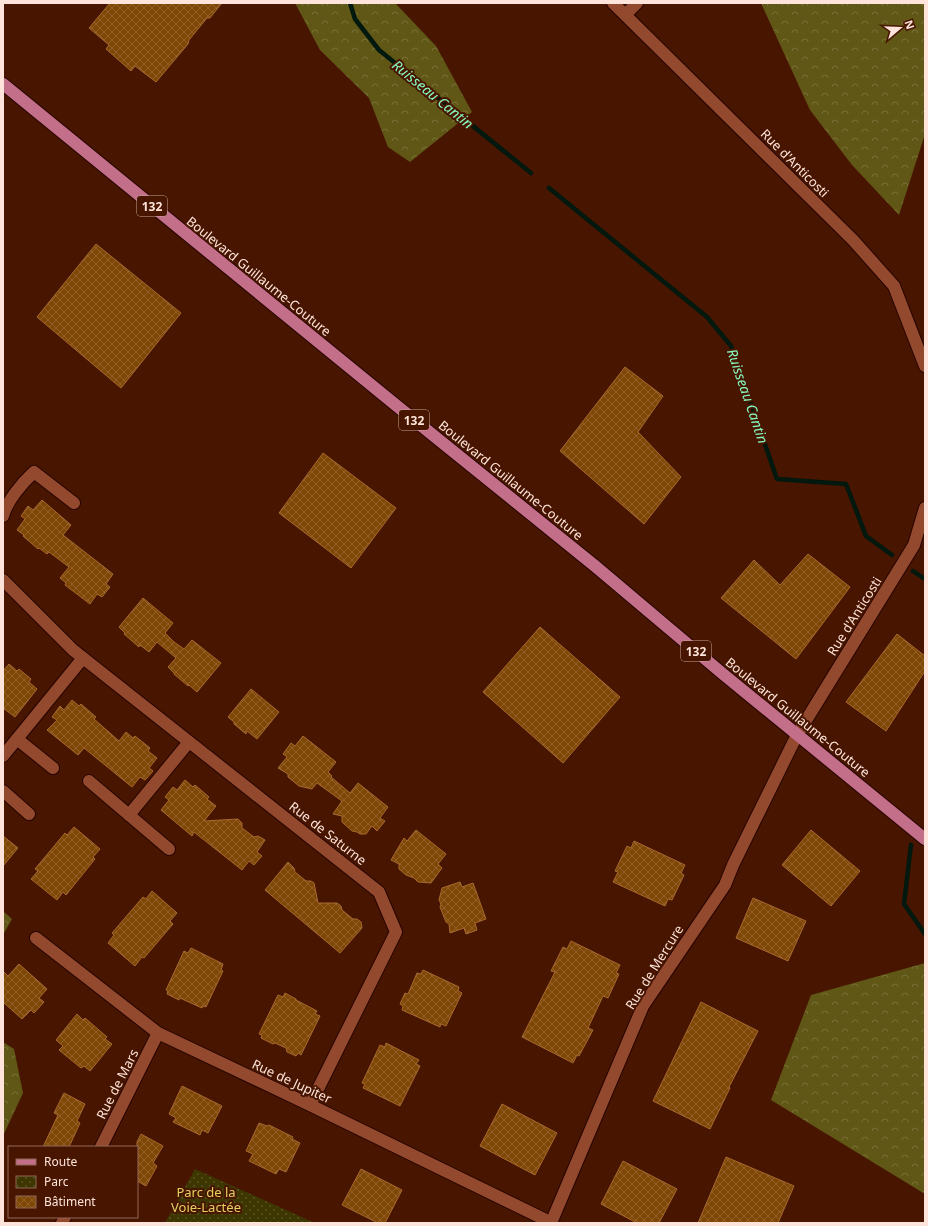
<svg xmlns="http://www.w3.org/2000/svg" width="928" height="1226" font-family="'Noto Sans',sans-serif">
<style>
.forest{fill:url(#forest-crowns)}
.park{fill:url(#park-dots)}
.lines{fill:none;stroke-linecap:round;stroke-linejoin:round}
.stream{stroke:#00180d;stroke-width:4.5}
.building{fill:url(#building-cross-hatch);stroke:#a66930}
.minor-casing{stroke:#260400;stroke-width:14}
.major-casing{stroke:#260400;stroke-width:14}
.minor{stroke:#92492e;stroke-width:12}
.major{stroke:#c36f89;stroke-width:12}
.labels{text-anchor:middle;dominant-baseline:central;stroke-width:4;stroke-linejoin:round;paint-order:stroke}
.shield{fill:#481500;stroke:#c7a699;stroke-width:1}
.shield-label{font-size:12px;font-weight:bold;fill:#fee4da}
.street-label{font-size:13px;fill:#fee4da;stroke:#481500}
.park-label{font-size:13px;fill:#e3d262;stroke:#481500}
.water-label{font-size:14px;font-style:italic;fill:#85fac1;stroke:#481500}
</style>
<defs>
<pattern id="forest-crowns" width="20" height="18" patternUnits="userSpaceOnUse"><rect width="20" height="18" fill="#605716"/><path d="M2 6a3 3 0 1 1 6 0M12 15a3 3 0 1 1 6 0" fill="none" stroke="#786f37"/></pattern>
<pattern id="park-dots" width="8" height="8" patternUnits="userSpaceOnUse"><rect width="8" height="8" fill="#3d3600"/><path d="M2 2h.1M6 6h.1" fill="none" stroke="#5a5325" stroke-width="1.8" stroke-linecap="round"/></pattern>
<pattern id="building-cross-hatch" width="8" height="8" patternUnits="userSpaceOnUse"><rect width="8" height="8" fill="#7f4705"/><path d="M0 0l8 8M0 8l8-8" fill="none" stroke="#926129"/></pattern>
</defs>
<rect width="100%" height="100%" fill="#481500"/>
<g class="forest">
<path d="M295 3H395L436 46 472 112 410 162 388 147 369 98 320 50Z"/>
<path d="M761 3H925V134L899 215 852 165 810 110Z"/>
<path d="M3 911 12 919 3 935Z"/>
<path d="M925 963V1194L771 1100 811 995Z"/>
<path d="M3 1042 14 1049 23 1093 3 1136Z"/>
</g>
<path class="park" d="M195 1169 315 1223H165Z"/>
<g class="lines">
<g class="stream">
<path d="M350 3 355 19 379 50 531 173"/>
<path d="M549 188 707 317 731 346 777 479 846 484 866 536 892 555"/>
<path d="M913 571 925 579"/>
<path d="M911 845 904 904 925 934"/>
</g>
</g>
<g class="building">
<path d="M110 3H222L210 18H207L189 40 188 44 156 82 135 66 131 71 106 49 109 45 89 28Z"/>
<path d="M96 244 181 313 121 388 37 317Z"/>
<path d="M625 367 663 396 638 432 681 477 644 524 560 451Z"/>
<path d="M323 453 396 508 351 568 279 513Z"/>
<path d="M42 500 71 525 63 535 113 574 106 584 110 587 102 597 97 594 90 604 65 585 66 583 60 578 69 567 49 552 47 554 39 548 38 549 23 536 24 535 17 530 25 519 21 516 28 506 33 510Z"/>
<path d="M808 554 850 587 796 659 721 598 754 560 780 585Z"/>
<path d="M143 598 173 623 165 633 174 642 184 649 192 640 221 663 197 692 189 685 188 686 174 674V673L168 667 176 658 157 642 149 652 140 645 139 647 124 634 125 633 119 627Z"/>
<path d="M540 627 620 697 563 763 483 692Z"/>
<path d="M897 634 925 656V671L886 731 846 702Z"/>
<path d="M9 664 17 671 19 669 31 679 29 682 37 689 15 717 3 708V671Z"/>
<path d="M251 689 279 712 257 739 247 731 246 734 234 724V722L228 717Z"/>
<path d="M72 700 79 706 81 704 96 717 94 719 119 741 126 732 133 738 135 736 150 748 148 751 157 758 149 768 153 771 145 780 140 777 132 787 84 748 78 755 47 730 57 720 52 717 60 706 64 710Z"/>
<path d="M303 736 336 762 328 772 332 776 331 777 350 793 358 783 388 807 380 818 385 821 377 831 372 826 366 834H360L357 832 352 831 342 822V816L333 814 342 801 317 783 312 789 299 786 288 777V774L278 768 287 757 283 754 291 743 295 746Z"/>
<path d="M185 780 193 787 195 785 209 797 207 799 216 806 204 821 238 819 242 823V828L254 837 258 836 265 840 257 852 262 856 254 865 249 861 242 870 194 832 192 836 161 810 169 800 165 797 173 787 177 790Z"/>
<path d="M74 827 100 849 93 857 95 859 66 895 63 892 57 900 31 879 38 871 35 869 65 833 67 835Z"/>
<path d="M416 830 446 854 438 864 442 868 431 883 418 882 414 878 406 875 399 869V864L391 860 404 838 407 841Z"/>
<path d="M811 830 860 871 831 906 782 865Z"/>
<path d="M3 836 18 848 3 866Z"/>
<path d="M634 841 685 865 681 873 684 875 672 900 668 899 665 906 613 882 618 872 615 871 627 846 631 848Z"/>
<path d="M288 862 294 868 295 872 306 881H311L314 883 318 903H337L341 906 342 910 353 919H357L361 922 362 928 340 953 265 890Z"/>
<path d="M460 882 462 887 473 883 486 919 475 923 477 930 466 934 464 928 450 933 449 924 446 922 440 907 441 904 439 900 442 888Z"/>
<path d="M152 891 177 913 170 921 173 924 144 958 142 957 135 966 108 943 114 935 112 933 143 897 146 899Z"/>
<path d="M753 898 806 921 788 961 736 938Z"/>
<path d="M571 941 620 965 616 973 619 974 608 998 603 996 588 1028 593 1030 579 1056 577 1055 573 1063 522 1037 555 972 551 971 563 947 567 949Z"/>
<path d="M191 948 223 964 221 970 223 971 206 1007 203 1006 202 1008 180 998 179 1000 167 994 168 991 166 990 184 951 188 953Z"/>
<path d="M19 964 47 989 39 998 44 1002 34 1013 31 1010 22 1019 3 1002V971L8 976Z"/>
<path d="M423 970 459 987 458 991 462 993 446 1026 441 1024 440 1027 402 1010 403 1006 400 1004 405 993 408 994 417 973 421 974Z"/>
<path d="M285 993 296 999V1000L317 1011 315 1014 320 1016 301 1055 298 1053 296 1056 287 1052 286 1048 275 1043 273 1044 261 1038 262 1035 259 1034 278 995 283 997Z"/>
<path d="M701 1002 758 1031 729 1087 730 1088 710 1129 653 1101Z"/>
<path d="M77 1014 83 1020 85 1018 107 1037 105 1039 112 1044 90 1071 84 1066 81 1068 59 1050 63 1046 56 1040Z"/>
<path d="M386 1043 419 1060 416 1064 420 1066 400 1106 363 1088 365 1084 362 1083 380 1045 385 1047Z"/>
<path d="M182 1086 222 1106 208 1133 202 1130 200 1135 173 1122 176 1118 169 1114Z"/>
<path d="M64 1093 85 1104 77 1121 80 1123 69 1147H43L58 1115 54 1113Z"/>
<path d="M502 1104 557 1133 535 1175 480 1146Z"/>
<path d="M259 1123 267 1126 269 1125 293 1137 292 1139 300 1143 286 1172 279 1169 276 1174 249 1161 253 1154 246 1151Z"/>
<path d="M141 1134 163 1146 153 1163 157 1166 146 1186 137 1181V1142Z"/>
<path d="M726 1157 794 1186 778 1223H698Z"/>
<path d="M623 1161 677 1189 659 1223H637L601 1204Z"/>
<path d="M361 1169 402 1190 385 1223H378L342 1205Z"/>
</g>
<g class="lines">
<defs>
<g id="minor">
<path d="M613 3 853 240 894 286 925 366"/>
<path d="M626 14 637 3"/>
<path d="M3 516C7 501 22 483 34 472L74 503"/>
<path d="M3 580 73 650 379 892 396 932 310 1105"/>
<path d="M17 739 53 768"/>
<path d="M3 756 83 658"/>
<path d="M89 781 169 849"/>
<path d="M3 791 29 814"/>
<path d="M129 815 189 742"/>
<path d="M36 938 158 1033 310 1105 552 1223"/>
<path d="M101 1147 158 1033"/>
<path d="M62 1223 65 1217"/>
<path d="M551 1223 643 1006 725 885 733 865 797 735 914 545 925 508"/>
</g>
<path id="major" d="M3 84 397 406 595 566 723 674 925 839"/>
</defs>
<use href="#minor" class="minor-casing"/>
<use href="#major" class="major-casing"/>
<use href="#minor" class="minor"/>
<use href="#major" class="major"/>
</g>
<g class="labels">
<g class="shield">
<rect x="137" y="196" width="30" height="20" rx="3"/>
<rect x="399" y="410" width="30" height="20" rx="3"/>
<rect x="681" y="641" width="30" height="20" rx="3"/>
</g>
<g class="shield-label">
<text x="152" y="206">132</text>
<text x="414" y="420">132</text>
<text x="696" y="651">132</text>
</g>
<g class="street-label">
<text transform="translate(795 163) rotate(45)">Rue d'Anticosti</text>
<text transform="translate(259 276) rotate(39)">Boulevard Guillaume-Couture</text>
<text transform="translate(511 480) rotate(39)">Boulevard Guillaume-Couture</text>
<text transform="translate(854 616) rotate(-58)">Rue d'Anticosti</text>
<text transform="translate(798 717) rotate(39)">Boulevard Guillaume-Couture</text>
<text transform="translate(328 833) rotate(38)">Rue de Saturne</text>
<text transform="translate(654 967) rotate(-58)">Rue de Mercure</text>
<text transform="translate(292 1081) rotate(25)">Rue de Jupiter</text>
<text transform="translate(117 1084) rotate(-63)">Rue de Mars</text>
</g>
<g class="park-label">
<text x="206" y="1192">Parc de la<tspan x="206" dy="15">Voie-Lactée</tspan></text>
</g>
<g class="water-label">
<text transform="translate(433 94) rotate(39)">Ruisseau Cantin</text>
<text transform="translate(748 396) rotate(71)">Ruisseau Cantin</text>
</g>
</g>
<rect width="928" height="1226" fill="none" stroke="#fee4da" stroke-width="8"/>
<rect x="8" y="1146" width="130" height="72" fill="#481500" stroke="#916857"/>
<rect x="16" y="1159" width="20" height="6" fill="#c36f89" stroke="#916857"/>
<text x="44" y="1166" font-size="12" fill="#fee4da">Route</text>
<rect x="16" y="1176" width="20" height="12" fill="url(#park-dots)" stroke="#916857"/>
<text x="44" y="1186" font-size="12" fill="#fee4da">Parc</text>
<rect x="16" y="1196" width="20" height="12" fill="url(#building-cross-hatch)" stroke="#916857"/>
<text x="44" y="1206" font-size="12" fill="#fee4da">Bâtiment</text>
<g transform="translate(900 28) rotate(71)" stroke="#481500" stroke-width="3" paint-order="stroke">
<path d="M0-3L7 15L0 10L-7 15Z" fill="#fee4da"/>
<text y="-6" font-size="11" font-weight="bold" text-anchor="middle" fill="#fee4da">N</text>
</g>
</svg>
